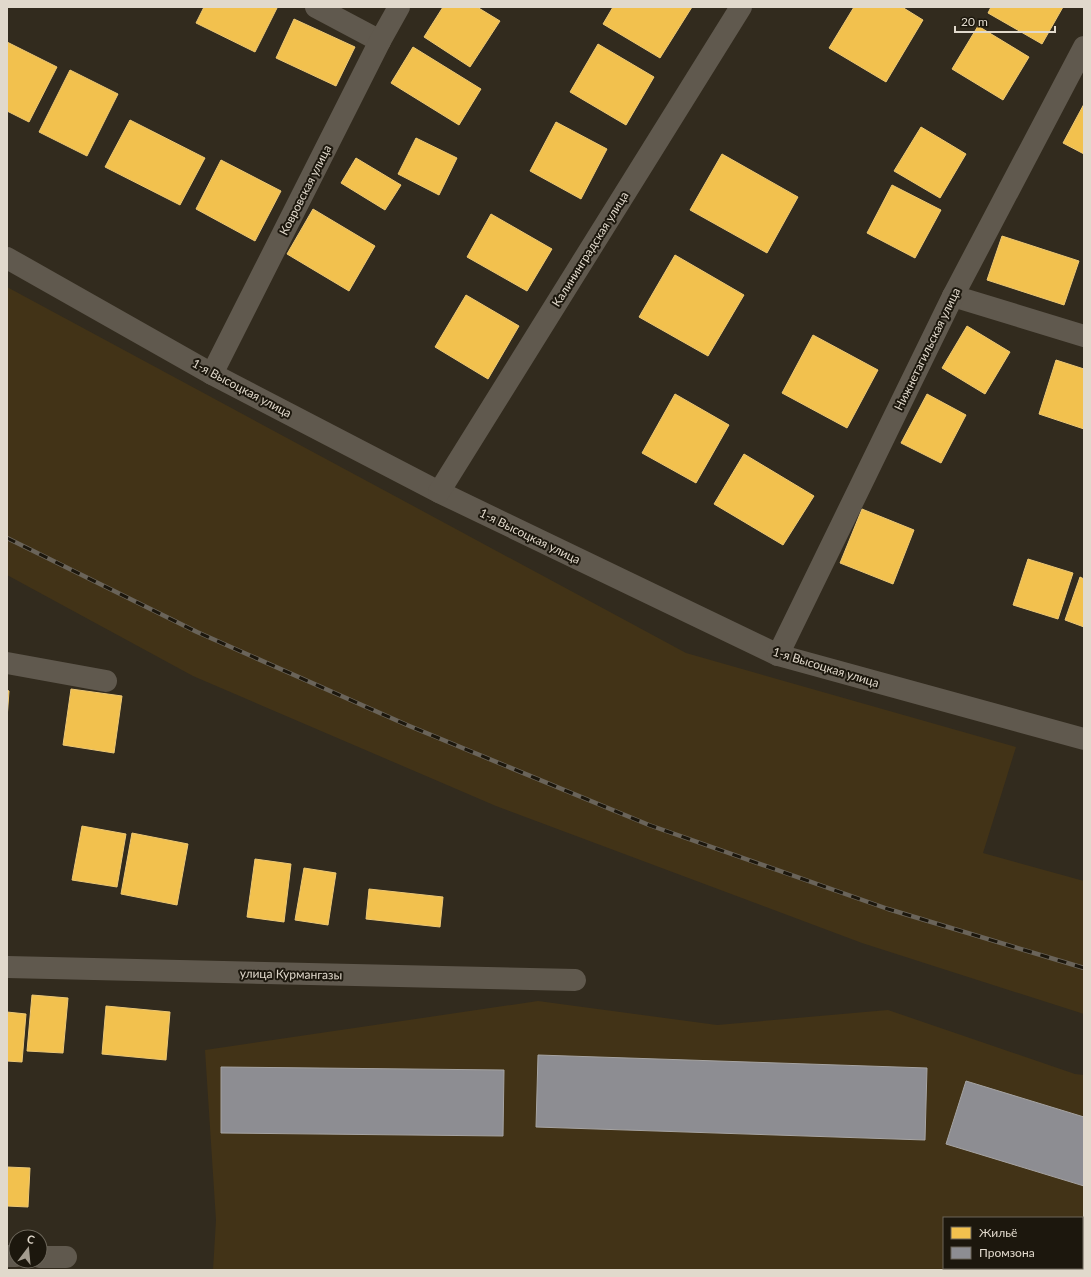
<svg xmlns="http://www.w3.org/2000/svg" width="1091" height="1277" font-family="Lato,sans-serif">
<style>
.built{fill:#423317;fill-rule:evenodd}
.homes{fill:#f2c14e;stroke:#edc874}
.industry{fill:#8d8d92;stroke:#a6a4a3}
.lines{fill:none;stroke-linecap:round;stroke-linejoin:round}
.minor{stroke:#60594e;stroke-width:22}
.rail-casing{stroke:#6a645a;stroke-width:4.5}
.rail{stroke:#1c170d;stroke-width:3;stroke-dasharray:9;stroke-linecap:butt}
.labels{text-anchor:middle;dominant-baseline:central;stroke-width:4;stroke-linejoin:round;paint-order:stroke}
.street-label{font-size:12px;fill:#e1d9cc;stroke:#1c170d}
</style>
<rect width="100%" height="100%" fill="#322b1e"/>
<g class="built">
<path d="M7 287 686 653 1016 747 983 853 1084 881V1014L862 943 496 806 193 676 7 575Z"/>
<path d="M538 1001 717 1025 888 1010 1075 1074 1084 1075V1270H213L216 1220 205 1050ZM944 1218H1082V1268H944Z"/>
</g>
<g class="homes">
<path d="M204 7H275L277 8 255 52 196 23Z"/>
<path d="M443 7H477L500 21 470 67 424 37Z"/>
<path d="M613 7H692L660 58 603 24Z"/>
<path d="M854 7H902L923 20 886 82 829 48Z"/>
<path d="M991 7H1063L1042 44 988 13Z"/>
<path d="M294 19 355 47 336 86 276 58Z"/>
<path d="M978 26 1029 57 1003 100 952 69Z"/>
<path d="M7 42 57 67 29 122 7 111Z"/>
<path d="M598 44 654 77 626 125 570 92Z"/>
<path d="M413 47 481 89 459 125 391 83Z"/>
<path d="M70 70 118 94 87 156 39 132Z"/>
<path d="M1084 104V154L1063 143Z"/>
<path d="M130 120 205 158 180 205 105 167Z"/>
<path d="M556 122 607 149 581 199 530 171Z"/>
<path d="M921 127 966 154 940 198 894 171Z"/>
<path d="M416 138 457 158 439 195 398 174Z"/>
<path d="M722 154 798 197 767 253 690 210Z"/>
<path d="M356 158 401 185 385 210 341 183Z"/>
<path d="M221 160 281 191 255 241 196 209Z"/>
<path d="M892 185 941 210 915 258 867 233Z"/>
<path d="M313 209 375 246 349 291 287 254Z"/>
<path d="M491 214 552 249 527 291 467 257Z"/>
<path d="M1002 236 1079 261 1064 305 987 280Z"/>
<path d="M675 255 744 295 708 356 639 317Z"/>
<path d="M466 295 519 326 488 379 435 347Z"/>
<path d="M967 326 1010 352 985 394 942 368Z"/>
<path d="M813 335 878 370 847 428 782 393Z"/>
<path d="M1056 360 1084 369V429L1039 414Z"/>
<path d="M675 394 729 425 696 483 642 453Z"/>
<path d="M927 394 966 415 941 463 901 443Z"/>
<path d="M744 454 814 496 783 545 714 504Z"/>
<path d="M862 509 914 530 893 584 840 563Z"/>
<path d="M1028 559 1073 573 1058 619 1013 605Z"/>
<path d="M1080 577 1084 579V627L1065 620Z"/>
<path d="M71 689 122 696 114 753 63 745Z"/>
<path d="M7 690 9 691 7 719Z"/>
<path d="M82 826 126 834 117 887 72 880Z"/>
<path d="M132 833 188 844 177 905 121 894Z"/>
<path d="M255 859 291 864 284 922 247 917Z"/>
<path d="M304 868 336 873 328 925 295 920Z"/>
<path d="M369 889 443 897 440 927 366 919Z"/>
<path d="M32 995 68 998 63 1053 27 1051Z"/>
<path d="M106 1006 170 1012 166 1060 102 1054Z"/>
<path d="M7 1012 26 1014 22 1062 7 1061Z"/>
<path d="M7 1167 30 1168 28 1207 7 1206Z"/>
</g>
<g class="industry">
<path d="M538 1055 927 1068 925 1140 536 1127Z"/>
<path d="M221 1067 504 1070 503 1136 221 1133Z"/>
<path d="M966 1081 1084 1117V1186L946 1144Z"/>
</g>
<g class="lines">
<g class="minor">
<path d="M316 7 380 41"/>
<path d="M7 258 212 374 439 492 778 655 1084 739"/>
<path d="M953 296 1084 336"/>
<path d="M212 374 380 41 399 7"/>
<path d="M439 492 741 7"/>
<path d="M778 655 953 296 1084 47"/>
<path d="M7 663 106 681"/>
<path d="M7 967 575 980"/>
<path d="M7 1256H16"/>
<path d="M40 1257H66"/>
</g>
<defs>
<path id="rail" d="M7 538 197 632 407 725 649 825 888 909 1084 968"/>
</defs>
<use href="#rail" class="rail-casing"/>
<use href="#rail" class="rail"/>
</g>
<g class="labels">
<g class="street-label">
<text transform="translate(305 190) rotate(-63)">Ковровская улица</text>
<text transform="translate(590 249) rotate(-58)">Калининградская улица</text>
<text transform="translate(927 349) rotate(-64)">Нижнетагильская улица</text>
<text transform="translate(242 388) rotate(28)">1-я Высоцкая улица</text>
<text transform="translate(530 536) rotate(26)">1-я Высоцкая улица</text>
<text transform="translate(826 667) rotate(17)">1-я Высоцкая улица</text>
<text transform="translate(291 974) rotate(1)">улица Курмангазы</text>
</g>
</g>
<rect width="1091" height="1277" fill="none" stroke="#e1d9cc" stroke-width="16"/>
<rect x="943" y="1217" width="140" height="52" fill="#1c170d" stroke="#6b6559"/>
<rect x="951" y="1227" width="20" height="12" fill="#f2c14e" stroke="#6b6559"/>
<text x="979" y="1237" font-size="12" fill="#e1d9cc">Жильё</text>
<rect x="951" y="1247" width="20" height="12" fill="#8d8d92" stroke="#6b6559"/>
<text x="979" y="1257" font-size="12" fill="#e1d9cc">Промзона</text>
<g transform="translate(28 1249) rotate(16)"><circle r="19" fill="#1c170d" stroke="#6b6559"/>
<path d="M0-3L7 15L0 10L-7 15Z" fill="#a49c8f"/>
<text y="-6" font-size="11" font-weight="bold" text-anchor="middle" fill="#e1d9cc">С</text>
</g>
<path d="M955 26v6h100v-6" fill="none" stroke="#e1d9cc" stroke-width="2"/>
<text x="961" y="26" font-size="12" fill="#e1d9cc" stroke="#1c170d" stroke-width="3" paint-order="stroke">20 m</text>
</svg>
